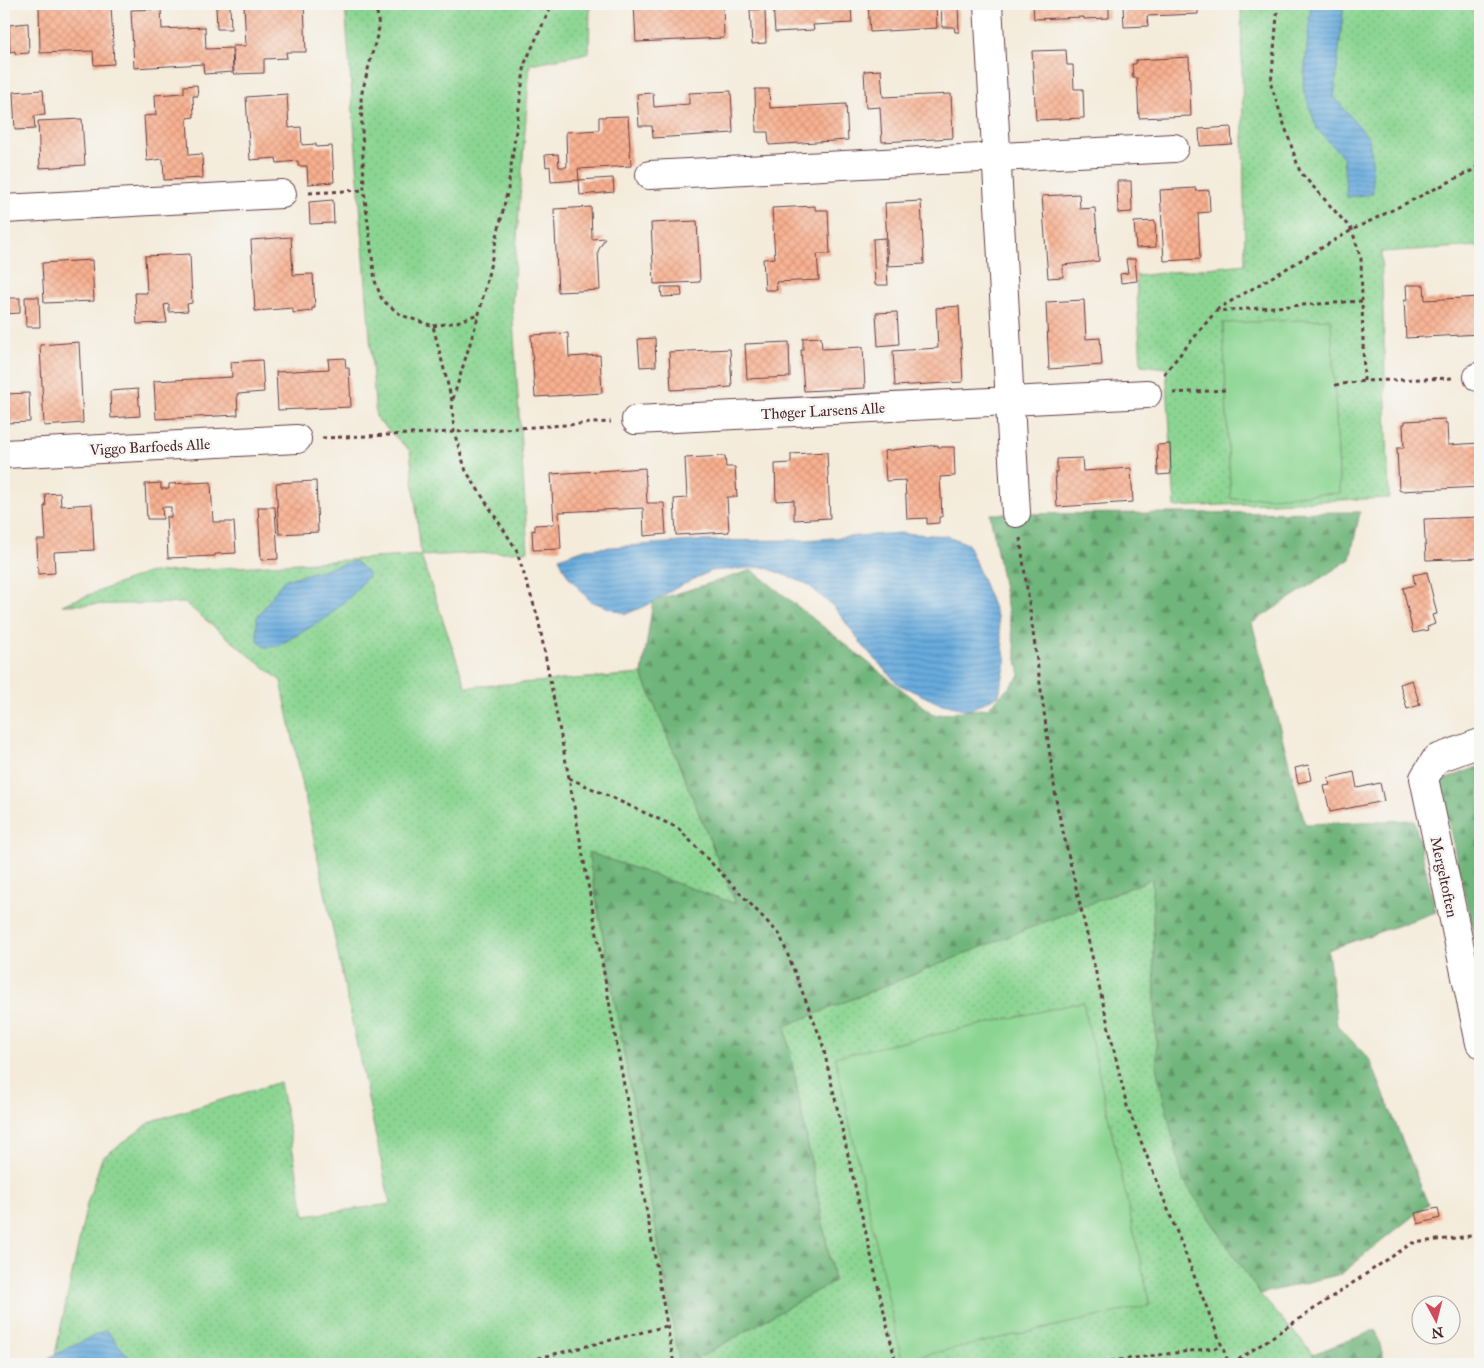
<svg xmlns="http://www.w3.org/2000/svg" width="1484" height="1368" font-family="'IM FELL Great Primer',serif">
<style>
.grass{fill:url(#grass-dots);stroke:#6a7a5e}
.forest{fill:url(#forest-firs);stroke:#5d6a54}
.pitch{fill:#8bd592;stroke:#6a7a5e}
.water{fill:url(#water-rules);stroke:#586584}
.building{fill:url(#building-cross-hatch)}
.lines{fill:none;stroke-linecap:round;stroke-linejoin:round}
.street-casing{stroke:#643e45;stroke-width:30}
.path{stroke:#643e45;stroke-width:3;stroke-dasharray:4 4;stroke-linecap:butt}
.street{stroke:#fff;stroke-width:28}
.labels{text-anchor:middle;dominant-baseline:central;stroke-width:5;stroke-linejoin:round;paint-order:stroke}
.street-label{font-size:15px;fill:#4a1f2b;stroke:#f6f6f2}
</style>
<defs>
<pattern id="grass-dots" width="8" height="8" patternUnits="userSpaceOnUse" patternTransform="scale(1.25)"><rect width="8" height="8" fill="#8bd592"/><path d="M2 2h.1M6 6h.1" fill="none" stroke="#79b67e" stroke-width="1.8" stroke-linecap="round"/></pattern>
<pattern id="forest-firs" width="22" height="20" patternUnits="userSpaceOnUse" patternTransform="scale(1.25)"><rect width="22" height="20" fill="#70b67c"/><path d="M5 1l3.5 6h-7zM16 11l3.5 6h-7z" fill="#5e9366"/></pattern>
<pattern id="water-rules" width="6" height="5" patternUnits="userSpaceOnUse" patternTransform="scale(1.25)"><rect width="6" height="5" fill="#67abdd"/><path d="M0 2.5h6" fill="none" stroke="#578bb3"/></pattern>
<pattern id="building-cross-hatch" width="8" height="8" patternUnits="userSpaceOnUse" patternTransform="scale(1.25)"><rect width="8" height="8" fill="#f8b090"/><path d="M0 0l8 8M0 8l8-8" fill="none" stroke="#d6977c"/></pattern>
</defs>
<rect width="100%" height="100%" fill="#f6f6f2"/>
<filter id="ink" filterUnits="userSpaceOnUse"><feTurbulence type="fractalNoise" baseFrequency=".02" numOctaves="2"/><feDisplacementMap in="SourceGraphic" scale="10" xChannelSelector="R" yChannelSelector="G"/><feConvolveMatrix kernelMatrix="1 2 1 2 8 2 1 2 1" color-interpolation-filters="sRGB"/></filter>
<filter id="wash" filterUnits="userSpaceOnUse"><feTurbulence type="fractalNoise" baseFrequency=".0096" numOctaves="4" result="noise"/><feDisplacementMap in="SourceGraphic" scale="20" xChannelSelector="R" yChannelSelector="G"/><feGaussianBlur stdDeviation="1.12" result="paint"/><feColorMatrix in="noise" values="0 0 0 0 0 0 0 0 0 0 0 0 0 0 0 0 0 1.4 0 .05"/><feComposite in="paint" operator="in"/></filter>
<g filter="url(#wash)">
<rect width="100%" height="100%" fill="#f4ebda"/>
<g class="grass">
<path d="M345 4H590L589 53 530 64 512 305 528 551 421 556 466 687 642 674 736 904 588 853 680 1364H53L87 1204 102 1158 152 1121 280 1082 305 1216 390 1204 281 681 185 603 62 605 147 573 421 555 410 451 376 418Z"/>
<path d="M1241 4H1480V246L1381 252 1389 498 1175 507 1166 368 1141 365 1136 276 1245 264Z"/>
<path d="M1152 878 1157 1071 1260 1294 1313 1354 1315 1364H688L834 1281 785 1026Z"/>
</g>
<g class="forest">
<path d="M1360 512 1350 559 1252 623 1305 824 1414 820 1436 912 1328 950 1337 1025 1370 1060 1428 1204 1341 1274 1260 1294 1183 1180 1157 1071 1152 879 785 1026 834 1281 688 1364H680L588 852 736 904 642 674 653 601 752 570 934 715 988 708 1020 676 990 514Z"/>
<path d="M1480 766V961L1439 782Z"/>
<path d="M1376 1330 1385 1364H1315L1313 1354Z"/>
</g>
<g class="pitch">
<path d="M1331 319 1340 493 1231 499C1227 440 1226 382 1223 323Z"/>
<path d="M1083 1002 1150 1305 902 1360 835 1057Z"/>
</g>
<g class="water">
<path d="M1311 4H1344L1334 97 1369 138 1372 160 1373 194 1347 197 1343 157 1317 129 1303 88Z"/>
<path d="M899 533 948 536 968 544 997 616 1006 662 999 695 969 710 938 703 898 684 864 647 834 607 807 584 764 567 711 571 674 589 652 603 626 614 590 601 568 576 559 558 585 549 695 541 805 540Z"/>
<path d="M355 561 369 574 354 593 326 618 280 645 264 647 257 639V617L284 580Z"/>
<path d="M106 1330 135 1364H48V1358Z"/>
</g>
<g id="blocks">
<g class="building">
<path d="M39 4H111L114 64 94 65 93 51 40 53Z"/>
<path d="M244 4H304L306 52H286L287 58 264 59V73L234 74 233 46H246Z"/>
<path d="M634 4H723L724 38 636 42Z"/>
<path d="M773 4H851L852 23 813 25 814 30 775 32Z"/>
<path d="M868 4H936L937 28 870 32Z"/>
<path d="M941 4H958L959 32H955L954 27H942Z"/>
<path d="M1033 4H1109V18L1084 19V17L1034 19Z"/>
<path d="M1123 4H1198V14L1147 16 1148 26 1124 27Z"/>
<path d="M230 5 231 29H217L216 6Z"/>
<path d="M161 9 162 29 205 27 206 49 232 48 233 72 204 74 203 64 134 68 131 10Z"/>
<path d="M765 9 766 43 752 44 750 10Z"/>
<path d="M28 23 29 53 15 54V51L10 52 9 25Z"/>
<path d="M1066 50 1067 65H1073L1074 89H1083L1084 118 1036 120 1032 51Z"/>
<path d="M1189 57 1191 116 1139 118 1137 78H1133L1132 64H1136V60Z"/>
<path d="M881 70 883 97 951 94 953 138 882 142 880 107 866 108 864 71Z"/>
<path d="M197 85 198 96H193L194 117 187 118 189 155 202 154 203 178 164 180 163 159 147 161 144 116 156 115 155 95 184 93V86Z"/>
<path d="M755 89H769L770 108 846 104 848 140 769 145 768 132H756Z"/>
<path d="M43 90 45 115 34 116 35 129 15 130 13 92Z"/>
<path d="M731 91 733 133 653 138 652 126H639L637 94 653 93 654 107 689 104V93Z"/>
<path d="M287 94 289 128 301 127 302 145 316 144V147L332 146 334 182 308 184 307 166H298V161L277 163 276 158 250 160 246 97Z"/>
<path d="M628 116 631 166 578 169 579 180 613 178 614 192 580 195 579 180 551 182 550 166 546 167 545 155 558 154 559 167H567L566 132 599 130V117Z"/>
<path d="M82 119 85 165 40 168 38 121Z"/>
<path d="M1231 127 1232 144 1200 146 1199 129Z"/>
<path d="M1117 181H1131L1132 212 1118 213Z"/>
<path d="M1196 188V191L1209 190 1210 212 1198 213 1200 259 1164 261 1160 190Z"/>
<path d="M1079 194 1080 209 1095 208 1099 261 1063 265V277L1048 278 1042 196Z"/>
<path d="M333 200 334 223 310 224 309 202Z"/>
<path d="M921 201 924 264 888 266 885 203Z"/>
<path d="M815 206V210H828L830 254H817L819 280 776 282 777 290H765L763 259 775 258 772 208Z"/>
<path d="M591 207 592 239 605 238 598 251 600 290 558 292 554 209Z"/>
<path d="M697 221 700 282 654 284 651 223Z"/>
<path d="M1155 221 1156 247 1136 248 1134 222Z"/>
<path d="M291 237 293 275 313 274 315 308H312V311L293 313V308L255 311 251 240Z"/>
<path d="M885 238 888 285H875L873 239Z"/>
<path d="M190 254 192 303 187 304 188 311 169 312V304L164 305 167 323 137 324 135 293H147L145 256Z"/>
<path d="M1126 259H1135L1137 281 1121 283 1120 274 1128 273Z"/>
<path d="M92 260 94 301 44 303 42 263Z"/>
<path d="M1406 285H1424L1425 300 1480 297V334L1406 338 1404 300 1407 301Z"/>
<path d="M661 287H681L682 296 662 297Z"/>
<path d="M25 297H39L40 327H26Z"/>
<path d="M4 298H20V313L4 314Z"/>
<path d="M1084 300 1086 339 1100 338 1102 365 1049 369 1046 302Z"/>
<path d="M959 306 963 382 895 386 893 351 938 348 936 308Z"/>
<path d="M897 312 899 344 878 346 876 313Z"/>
<path d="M568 333 569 357 600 355 602 393 535 397 531 335Z"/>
<path d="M821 337 822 349 863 347 865 388 804 391 801 350H803V338Z"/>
<path d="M655 338 656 366 640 367 638 339Z"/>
<path d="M79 342 83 423 44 426 40 345Z"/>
<path d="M789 342 790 377 747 379 745 344Z"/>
<path d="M730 349 732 387 671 390 669 352Z"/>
<path d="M345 358 346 368H349L351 407 278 410 276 372 329 369 328 359Z"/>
<path d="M262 360 264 392 237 394 238 415 156 419 154 381 232 377 231 362Z"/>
<path d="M138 389 140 416 111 418 110 391Z"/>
<path d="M29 393 30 422 4 423V394Z"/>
<path d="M1445 419V423H1447L1448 445 1480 443V487L1401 491 1399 490 1397 448H1404L1403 424H1405V421Z"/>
<path d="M1170 444 1171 474 1158 475 1157 445Z"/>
<path d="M938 445V447H954L955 476 940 477 942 517H939V523L927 524V518L907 519 905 480 886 481 884 451Z"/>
<path d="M827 452 830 518 794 520V500L776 501 775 464 791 463V454Z"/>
<path d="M725 456 726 467H735L737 497H727L729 532 676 535 674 499 687 498 685 458Z"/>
<path d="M1082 458 1083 471 1131 468 1133 502 1057 507 1055 472H1057V459Z"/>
<path d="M645 468 647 503H664L666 534 644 536 643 508 559 512 561 549 533 550 532 530 535 531V525L554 524 551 474Z"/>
<path d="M316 481 318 532 279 534 276 483Z"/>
<path d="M211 482 213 522H234L236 553 215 554V556L168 558 166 517H171V507H162L163 519H147L145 484 161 483V489H169V484Z"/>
<path d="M60 493 61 506 92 504 94 550 54 552 55 573 38 574 37 540H46L44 506H46L45 494Z"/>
<path d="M258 507H275L278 559 261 560Z"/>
<path d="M1480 517V558L1426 560 1424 519Z"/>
<path d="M1427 572 1437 614 1432 615 1435 624 1427 627 1428 630 1413 633 1403 588 1415 585 1413 575Z"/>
<path d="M1412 680 1420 705 1407 709 1400 684Z"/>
<path d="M1308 765 1311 780 1298 783 1295 768Z"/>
<path d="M1354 772 1357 788 1380 783 1384 801 1330 812 1324 786 1330 785 1328 778Z"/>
<path d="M1438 1208 1440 1218 1418 1224 1415 1213Z"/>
</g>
</g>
</g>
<g filter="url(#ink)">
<use href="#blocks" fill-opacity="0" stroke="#643e45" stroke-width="1"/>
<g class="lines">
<defs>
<g id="street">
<path d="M988 4 1016 513"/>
<path d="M650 175 1174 148"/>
<path d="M4 209 282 194"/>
<path d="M1478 377H1480"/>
<path d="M636 420 1147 394"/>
<path d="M4 454 297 439"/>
<path d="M1480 743 1436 759 1424 778 1480 1043"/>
</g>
</defs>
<use href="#street" class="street-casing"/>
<g class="path">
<path d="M376 4 379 28 361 96 364 190 375 281 382 300 401 315 433 326 452 401 454 432 466 471 516 549 538 618 569 778 674 1364"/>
<path d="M1278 4 1271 85 1300 172 1352 230 1361 259 1362 301"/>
<path d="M309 193 364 190"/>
<path d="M1216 310 1352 230 1473 170 1480 164"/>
<path d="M433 326 457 322 478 314"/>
<path d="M1164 374 1216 311 1362 301 1364 381 1452 378"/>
<path d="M1335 385 1364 381"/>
<path d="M1173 393 1227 390"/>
<path d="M453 399 479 314 508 189 525 63 552 4"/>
<path d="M322 438 454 432 611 422"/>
<path d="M1020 538 1057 806 1127 1106 1229 1364"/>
<path d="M569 778 678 828 780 935 822 1042 896 1364"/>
<path d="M515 1364 667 1326"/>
<path d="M1087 1364 1222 1347"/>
<path d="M1232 1364 1412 1243 1480 1235"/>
</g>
<use href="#street" class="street"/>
</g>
</g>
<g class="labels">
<g class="street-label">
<text transform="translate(823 411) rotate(-3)">Thøger Larsens Alle</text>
<text transform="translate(150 447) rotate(-3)">Viggo Barfoeds Alle</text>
<text transform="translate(1444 877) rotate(78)">Mergeltoften</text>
</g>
</g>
<rect width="1484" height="1368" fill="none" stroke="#f6f6f2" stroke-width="20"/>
<g transform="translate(1436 1320) rotate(173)"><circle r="24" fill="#f6f6f2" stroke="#b1a0a2"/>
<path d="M0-4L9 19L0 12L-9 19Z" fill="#d1495b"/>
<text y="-8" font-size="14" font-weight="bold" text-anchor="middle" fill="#4a1f2b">N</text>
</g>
</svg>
